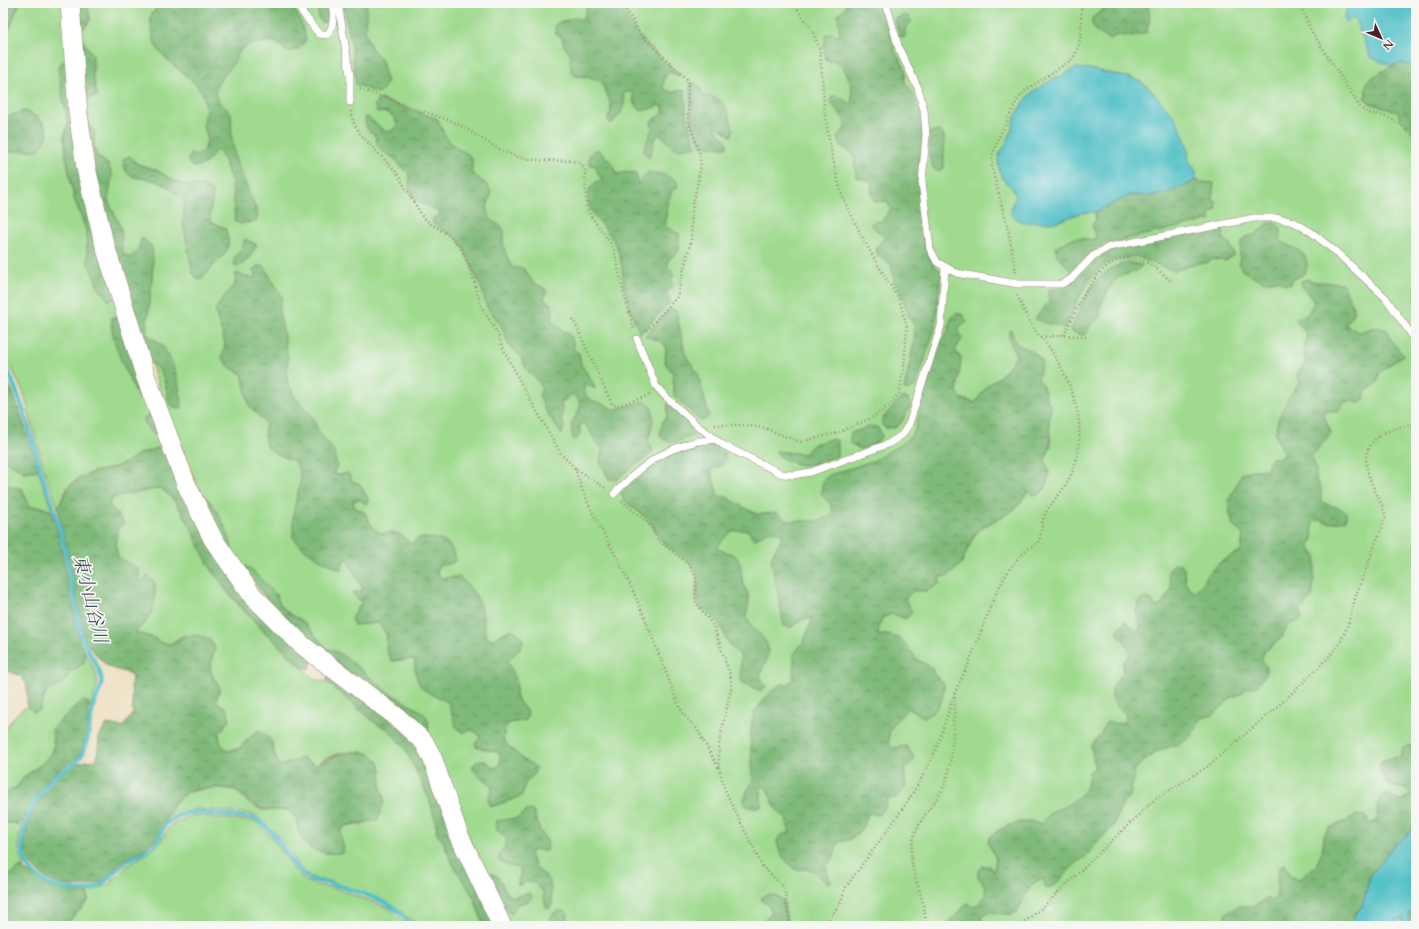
<svg xmlns="http://www.w3.org/2000/svg" width="1419" height="929" font-family="Cardo,'Noto Serif JP',serif">
<style>
.grass{fill:#9fda8e;stroke:#747c5c}
.forest{fill:url(#forest-crowns);stroke:#646c52}
.water{fill:#53c1c8;stroke:#4e707a}
.lines{fill:none;stroke-linecap:round;stroke-linejoin:round}
.stream{stroke:#53c1c8;stroke-width:4.5}
.lane-casing{stroke:#9c8076;stroke-width:8}
.secondary-casing{stroke:#9c8076;stroke-width:20}
.path{stroke:#9c8076;stroke-width:2.5;stroke-dasharray:1 3;stroke-linecap:butt}
.lane{stroke:#fff;stroke-width:7}
.secondary{stroke:#fff;stroke-width:19}
.labels{text-anchor:middle;dominant-baseline:central;stroke-width:3.5;stroke-linejoin:round;paint-order:stroke}
.water-label{font-size:18px;font-style:italic;fill:#4d5862;stroke:#f6f6f2}
</style>
<defs>
<pattern id="forest-crowns" width="20" height="18" patternUnits="userSpaceOnUse"><rect width="20" height="18" fill="#7fba79"/><path d="M2 6a3 3 0 1 1 6 0M12 15a3 3 0 1 1 6 0" fill="none" stroke="#6a9763"/></pattern>
</defs>
<rect width="100%" height="100%" fill="#f6f6f2"/>
<filter id="ink" filterUnits="userSpaceOnUse"><feTurbulence type="fractalNoise" baseFrequency=".025" numOctaves="2"/><feDisplacementMap in="SourceGraphic" scale="8" xChannelSelector="R" yChannelSelector="G"/><feConvolveMatrix kernelMatrix="1 2 1 2 8 2 1 2 1" color-interpolation-filters="sRGB"/></filter>
<filter id="wash" filterUnits="userSpaceOnUse"><feTurbulence type="fractalNoise" baseFrequency=".012" numOctaves="4" result="noise"/><feDisplacementMap in="SourceGraphic" scale="16" xChannelSelector="R" yChannelSelector="G"/><feGaussianBlur stdDeviation="0.9" result="paint"/><feColorMatrix in="noise" values="0 0 0 0 0 0 0 0 0 0 0 0 0 0 0 0 0 1.4 0 .05"/><feComposite in="paint" operator="in"/></filter>
<g filter="url(#wash)">
<rect width="100%" height="100%" fill="#eee0c1"/>
<g class="grass">
<path d="M3 3H9L3 24Z"/>
<path d="M20 3H64L69 62 58 68 68 125 64 136 66 155 74 198 86 229 88 263 114 298 120 316 111 326 126 372 132 383 146 399 166 449C145 447 136 459 118 466 102 472 82 473 69 486 64 491 61 502 58 508L43 466 24 394 3 350V152L11 151 13 115 3 118V38C13 28 13 14 20 3Z"/>
<path d="M87 3H1416V926H510L473 851 447 777 313 644 234 556 200 491 168 418 132 299 88 126 81 31C95 17 89 20 87 3Z"/>
<path d="M3 459 24 472 38 470 52 512 42 507H32L28 503 22 489 3 484Z"/>
<path d="M160 488C190 509 204 560 226 590 252 623 285 649 314 679L327 682 377 724 388 729 405 748 429 798 436 822 437 833 443 841 450 859 474 898 484 926H418L393 905 331 881 315 879 309 875 300 868 280 837 257 817 251 814 198 809 180 813 163 824 176 802 187 792 218 787 235 790 248 802 262 810H289L298 822 299 832 305 843 312 850 344 848 340 835 341 829 348 825 364 824 384 796 381 788V769L365 753H341L326 758 316 765 290 763 280 766C269 750 279 742 258 730L238 749 227 751 220 743 219 733 230 720 227 709 216 701 220 688C208 671 208 668 215 648L209 639 182 636 171 644 161 643 154 638 134 632C153 618 155 607 155 584L141 583 127 563 118 557 115 544 118 528 109 504 112 498C128 493 144 492 160 488Z"/>
<path d="M85 652C101 680 100 679 89 709L88 702 77 704C75 710 69 713 64 717 55 725 53 738 54 749L43 763 24 777 18 786 3 795V731L17 714 27 706 33 712 40 710C46 684 64 676 84 663Z"/>
<path d="M194 815 256 822 271 836 296 872 306 881 316 885 331 887 374 902 392 910 408 926H63L88 902V893L109 884 127 866 155 848 172 824Z"/>
<path d="M24 819C17 839 17 848 24 868L21 867 3 880V822L18 824Z"/>
</g>
<g class="forest">
<path d="M9 3H20C13 14 13 28 3 38V24Z"/>
<path d="M80 3H87C89 20 95 17 81 31Z"/>
<path d="M160 3H289C299 15 303 26 306 41L297 50 288 52 276 42H262L250 44 240 50 235 61 217 84 215 94 219 102 231 113 232 141 236 161 258 214 256 221 241 224 235 221 232 183 221 153 215 150C210 161 205 165 193 167L188 162 190 154 202 153C208 143 209 137 203 127 215 83 184 80 161 53 152 43 152 30 150 17Z"/>
<path d="M317 3H327L329 20 323 23 319 19Z"/>
<path d="M343 3H367L365 31 371 48 382 61 387 83 380 93 374 92 356 84 351 43Z"/>
<path d="M600 3H619C635 37 653 50 680 76L669 72C664 78 662 82 664 89L671 92 685 90 687 119 696 146C678 150 674 152 663 136L659 135 654 140 649 158 643 151 652 129 651 122 663 113 664 107 659 105 650 109 640 110 634 103 633 94 629 91 623 94C627 107 620 115 611 124L608 120C608 116 612 111 611 108 610 98 605 90 601 81L590 77 576 76 571 73 570 60 571 55 564 46 562 37 556 34 555 28 557 23 574 18 584 19 587 6Z"/>
<path d="M846 3H882L895 51 905 69V82L913 93 920 112 922 135 918 180 925 248 934 266 941 271 935 327 916 386 910 390H904L915 336 914 325 909 318 902 295 894 281 891 264 878 257 876 248 885 237 870 224 875 221 881 222 891 209 887 201 875 202 871 191 872 185 867 180 856 177 854 154 840 145 837 137 846 127 845 120 831 103 832 96H837L851 104C854 90 849 69 836 61H826L824 47 826 35 832 33 840 36 838 14 846 7Z"/>
<path d="M1107 3H1149L1148 7 1150 18 1146 33 1132 37 1118 35 1109 39C1100 34 1090 30 1092 18L1104 9Z"/>
<path d="M904 15 909 17 912 22 905 29V37H900L895 19Z"/>
<path d="M81 39 93 55V76L97 96 89 98 86 104Z"/>
<path d="M62 62H69L114 298 109 301 99 289 88 263 86 229 74 198 66 155 64 136 68 125 58 68Z"/>
<path d="M1401 63 1416 66V134L1400 118 1398 112 1369 103 1366 99C1366 94 1366 87 1367 83 1371 75 1393 66 1401 63Z"/>
<path d="M694 83 700 88 703 96C723 97 725 105 731 121 733 127 734 130 731 136L717 126 716 128 726 141 728 146 726 147 701 146 691 120 690 84Z"/>
<path d="M380 99 438 119C441 129 445 137 452 144 464 155 476 151 471 172L488 186 491 193C490 200 485 207 488 214 491 223 499 223 503 229 506 234 503 237 503 242 503 247 509 263 513 268H523L534 283 544 288 547 292 544 297 545 301 550 303 553 308 552 320 562 331 568 333 572 339 574 350 579 353 581 364 594 385 595 389 589 386 583 387C587 401 591 400 603 404 607 405 610 408 614 410L645 401C659 410 651 427 648 441L652 447 653 452C641 462 627 469 617 480L609 479 600 462 602 448C593 441 593 432 584 424L580 425V434L576 440 573 439 571 425C577 410 588 407 572 394L561 403 563 410 561 419 564 425 562 435 544 408 539 395 542 388 538 381 526 369 521 357 509 346 501 325 487 307 482 290 463 246 451 234 433 224V218L441 215C433 204 418 206 412 196 409 190 410 179 409 173L403 169 395 159 382 151 378 145 375 135C368 132 363 123 366 116L386 132 392 131 397 125 395 118 389 113 377 112 374 104Z"/>
<path d="M24 111C37 116 45 120 48 135L39 150 3 152V118Z"/>
<path d="M88 126 95 131 94 145 97 156 108 164 112 175 108 200 121 228 122 252 130 258 138 250 142 238C144 240 149 243 151 246 157 259 147 316 146 333 150 338 157 340 161 344 174 361 181 387 182 408H175L169 403C166 388 165 371 151 363L101 204Z"/>
<path d="M940 131 944 136V168L938 171 934 169 930 160 929 135 931 132Z"/>
<path d="M594 150H599C607 159 614 162 617 174L627 172 636 173 638 185 648 172C656 172 671 176 677 182L678 188 673 189C668 197 665 218 666 227L679 234V251L668 260V267L673 272V277L671 279 673 286 670 290H666L670 302 640 334C634 319 628 304 625 288 622 274 622 256 615 243 607 227 589 217 588 197 587 189 596 180 604 179L598 175 596 166 591 165C587 159 589 155 594 150Z"/>
<path d="M130 156 137 164 156 170 175 181 185 185 206 186 213 193 210 214 211 222 225 228C233 249 225 254 212 267 207 273 206 277 198 279L193 274 183 223 184 201C177 194 168 186 158 182 142 174 125 185 123 159Z"/>
<path d="M1196 180 1202 182 1214 183 1212 199 1216 202 1217 209 1209 215 1211 220 1108 243 1098 247 1072 272 1057 255 1056 248C1063 243 1072 237 1080 238 1087 238 1090 241 1096 238L1092 225 1096 220 1095 212 1131 195 1156 196 1183 187Z"/>
<path d="M1270 222 1275 223 1281 229 1280 240C1289 249 1307 248 1307 265 1307 274 1300 277 1292 279L1291 284H1284L1278 280 1265 282 1243 271 1239 264 1241 241 1245 237 1255 235Z"/>
<path d="M1222 226 1224 240 1230 244 1234 255 1226 261 1212 259 1207 263H1199L1174 271 1135 256 1111 261 1103 266 1090 279 1076 303 1066 325 1063 327C1054 325 1042 323 1035 318L1050 301 1048 294 1050 289C1075 290 1088 263 1108 251Z"/>
<path d="M245 239 257 245C252 254 246 265 235 267L234 258 241 250Z"/>
<path d="M1127 262 1142 265C1136 275 1123 273 1115 280 1111 282 1101 305 1099 310L1101 316 1091 324 1087 333 1083 335 1070 331C1084 301 1092 272 1127 262Z"/>
<path d="M257 266H264L282 297 279 309 288 358 287 380 294 396 313 418 319 432 333 450 337 466 333 473 338 475 348 473 352 481 360 484 368 499 367 505 359 499 353 502 354 507 364 512C367 516 369 522 372 526 380 537 386 532 396 533 402 534 407 540 411 544L419 538C438 538 449 538 456 558L453 563 438 566 437 573 441 578 459 577C469 586 480 598 482 612 484 620 483 629 487 637L493 639 511 629C534 642 518 648 508 661 510 669 514 672 516 679 518 684 515 689 516 694 517 702 524 707 528 713L526 720 509 723 505 728 503 738 506 744 525 761 532 764 536 768C534 776 530 778 525 784 523 788 524 793 521 796 520 797 494 806 491 807L488 800C489 796 492 791 492 787 492 782 476 777 472 767L477 761H485L495 768 500 765V754C492 749 482 751 475 745L476 742 480 739 478 733 470 729 462 733 456 726 448 702C420 688 418 693 414 659L392 661 386 649 387 635 378 623 354 625 351 619 362 602 352 593 363 590 346 557 342 564V570C323 562 307 553 293 538V515L301 478 296 462C275 453 259 451 266 424L249 405 242 374 231 368 222 358 225 344 215 310 223 298 235 284 236 273 253 279 255 274 253 270Z"/>
<path d="M1307 279 1315 282 1342 283C1345 289 1356 310 1353 315 1351 318 1347 322 1345 325L1358 332C1371 330 1373 324 1387 330L1391 340 1403 355 1379 373C1379 386 1372 386 1365 392L1364 399 1360 403 1350 401 1343 403 1338 412 1324 411 1323 413 1331 433 1311 457 1316 468V480L1321 488V501C1329 507 1338 505 1346 512V520L1329 523 1321 520 1315 521 1312 524 1313 539 1310 544V549L1316 557 1312 597 1301 610V620L1288 625 1282 638 1265 651 1261 659 1267 667 1265 674 1257 686 1247 688 1241 694 1232 697 1213 715 1200 718C1198 722 1197 728 1194 732 1182 748 1167 744 1152 755 1146 759 1141 764 1135 769L1130 796 1123 802 1113 827 1100 840 1087 855 1072 867 1058 882 1048 889 1045 888 1044 879C1028 881 1024 900 1017 912 1005 919 990 906 982 917L983 926H942C954 920 958 913 967 903L972 907C987 902 990 888 978 877V870L982 866H990L993 871C999 856 993 855 988 842 991 830 1013 823 1025 821 1031 820 1036 823 1041 824L1051 812 1066 806 1083 793 1087 787 1089 772 1095 767 1091 746 1101 734 1104 725 1109 721 1114 724 1124 722 1126 715C1123 711 1118 708 1115 704 1107 692 1115 681 1123 673V662L1130 656C1129 646 1125 641 1118 634V629L1124 622H1127L1136 632 1141 628 1136 611 1139 601 1144 598 1152 600 1155 607 1162 605C1164 599 1168 596 1170 591 1175 579 1161 575 1174 564H1181L1184 568C1185 579 1184 587 1195 591 1202 586 1203 583 1207 576 1215 564 1228 557 1241 551L1243 534 1233 526 1228 502 1242 473 1253 470 1267 469 1271 458H1279L1285 453C1282 448 1279 444 1277 439 1271 426 1290 392 1300 383L1297 373 1306 362 1303 350 1307 335 1295 319 1307 315 1314 303C1311 295 1302 291 1301 281Z"/>
<path d="M670 309 676 311 685 354 698 374 709 416 703 421 699 420 674 396 673 373 665 363 666 346 660 341 645 336Z"/>
<path d="M957 313 963 315 967 322 960 326 959 331 962 339 955 350 961 358 957 392 961 398 975 403 987 386 1005 372 1016 356C1013 346 1006 340 1010 329 1013 334 1014 343 1020 346 1031 350 1034 351 1042 361L1038 379C1047 390 1044 397 1051 406L1049 420 1051 446 1045 459C1046 464 1049 469 1049 474 1048 487 1040 501 1028 491L1019 505 1011 512 981 528 974 536 961 564 948 576 939 577 940 583 927 591H913L905 599 912 612 906 619 893 614 882 618 877 635H889L902 640 918 660 932 668 933 673 944 684C944 698 939 712 924 717L908 708C896 721 884 730 891 748L906 746 915 759 904 769 906 786 896 798 888 799 883 811 878 815 871 813 867 815C865 829 853 841 839 842L834 856 826 867 831 882 829 884 812 870 794 869C785 860 778 853 777 840L783 834 790 833 786 819 775 807 767 788 761 786V807L750 808 744 804 743 800 753 779 750 735 754 712 773 690 782 684H788L793 680 794 654 803 643 813 618 801 620 791 627 784 626 771 559C773 549 782 544 782 534L769 530 754 540 748 530 731 531 717 547C723 554 733 551 738 559 743 566 740 574 743 582 745 588 749 594 749 599 749 605 746 612 747 617 750 631 767 634 768 650 768 659 763 667 760 676L766 687 761 691 742 682C738 672 742 664 740 654 721 641 728 633 715 618 710 611 701 611 698 601 694 590 702 579 694 569 686 557 674 552 664 543 657 536 655 526 648 520 640 511 628 506 621 495L622 492C632 482 643 472 654 463 667 454 710 435 723 450 724 452 725 456 726 459L721 466 712 469 711 472 718 496 726 497 756 514 777 513 787 521H820L833 514 831 505 821 493 823 480 832 474 873 461 903 443 914 433 936 350 948 332 951 317Z"/>
<path d="M120 316 146 399 138 398C129 376 109 341 112 317Z"/>
<path d="M3 373 13 393 36 459 38 470 24 472 3 459Z"/>
<path d="M905 397 908 399 911 405 901 423 895 428H886L882 425V419L901 398Z"/>
<path d="M668 404 700 432C688 437 669 450 660 435L663 421 667 417Z"/>
<path d="M152 413 159 433 157 434C148 432 145 426 144 418Z"/>
<path d="M869 427H877L882 436 876 443 861 449 851 444 850 440 851 433Z"/>
<path d="M832 439 837 440V456L834 457C824 460 812 465 802 465 795 464 777 458 776 451L805 454 814 444Z"/>
<path d="M158 448 166 449 186 502 312 662 309 669 301 666C269 636 237 606 212 570 195 543 188 507 160 488 144 492 128 493 112 498L109 504 124 523C114 533 115 544 118 557L138 569 141 582 148 575 155 584C155 609 153 615 135 632L154 638 161 643 171 644C184 634 193 633 209 639L215 648C208 668 208 671 220 688L216 701 227 709 230 720 219 733 220 743 227 751 238 749 258 730C280 742 269 750 280 766L302 758 316 765C330 756 365 743 377 760 384 768 379 778 381 787 381 790 384 793 384 796 385 803 380 813 378 820L348 825 341 829C339 838 346 844 342 853 324 855 305 852 299 832 298 829 299 825 298 822 296 818 292 813 289 810 281 809 269 811 262 809 249 806 245 795 235 790 226 786 196 788 187 792 166 802 166 829 151 844 144 851 131 855 123 860 115 865 111 875 104 880 87 890 57 888 41 875 29 865 23 855 25 839 27 812 55 770 82 762 86 760 92 761 97 760L99 736 107 724 123 727 133 713 131 685 132 675C123 670 118 671 111 668 104 665 89 646 85 640L58 508 69 487 80 478 93 472 113 468 128 462 138 454Z"/>
<path d="M3 484 22 489 28 503 32 507H42L52 512 57 528 80 643 85 652 84 663 68 673 67 679 54 689H48L43 699 40 710 33 712 27 706V685L21 676 3 669Z"/>
<path d="M200 491C219 508 229 532 234 556L220 535Z"/>
<path d="M241 566 248 567 261 579 276 595 281 606 290 614 303 621 326 648 337 652 349 660 388 692 422 712 428 719 429 737 333 660 271 605Z"/>
<path d="M327 677H332L396 725 422 750 495 926H484L474 898 450 859 443 841 437 833 436 822 429 798 405 748 388 729 377 724 334 688 327 682Z"/>
<path d="M82 701 88 702C90 713 86 748 78 756 67 766 54 771 45 783 35 796 30 814 18 824L3 822V795L18 786 24 777 43 763 54 749 52 729Z"/>
<path d="M1416 745V828L1393 846 1370 876 1362 906 1355 914 1352 923 1354 926H1226L1225 914 1239 906H1254L1268 898 1276 899C1279 888 1275 877 1280 866L1285 864 1290 876 1299 879 1316 866 1322 851 1324 836 1329 828 1346 821 1357 815 1365 816 1370 824 1378 820C1376 810 1377 799 1386 793L1399 801 1411 795 1406 789 1387 783 1379 770 1381 762 1390 758 1401 757 1403 747Z"/>
<path d="M527 810 533 811 540 831 548 842 546 851 536 850 530 852C531 865 541 872 550 881L552 905 549 909 546 907 543 892 533 882 527 881 518 886V880L521 874 518 868 505 864 499 861V854L505 847 507 840 495 828 496 821 519 818Z"/>
<path d="M21 867 47 886 71 892 88 893V902L63 926H3V880Z"/>
<path d="M490 874C505 872 501 898 514 897 517 897 525 893 530 893L532 896C530 902 524 903 517 904L512 914C499 908 494 891 488 878Z"/>
<path d="M770 895 776 896 783 900 788 926H761L771 912 768 904 763 902 761 898 764 896Z"/>
<path d="M1416 906V926H1411L1409 913Z"/>
<path d="M558 911H565L568 914 567 923 557 926H546L553 914Z"/>
</g>
<g class="water">
<path d="M1345 3H1416V66L1401 63 1392 66 1370 57 1355 19 1352 18 1347 23 1343 18 1347 11Z"/>
<path d="M1075 68 1091 69 1131 78 1143 83 1149 88 1177 120 1188 148 1189 161 1196 171V180L1183 187 1156 196 1131 195 1095 212 1081 213 1056 222H1021L1011 215 1012 205 1016 196 1012 187C1001 182 996 166 999 155 1000 151 1004 148 1006 144 1014 126 1013 114 1028 97 1035 89 1048 83 1056 77 1063 77 1069 71 1075 68Z"/>
<path d="M1416 828V906L1409 913 1411 926H1403V918L1389 926H1354L1352 923 1355 914 1362 906 1370 876 1393 846Z"/>
</g>
<g class="lines">
<path class="stream" d="M3 360C19 394 30 428 39 464 45 485 54 505 59 526 68 561 74 598 81 634 84 651 105 668 101 686 99 693 95 700 93 707 89 722 90 741 82 755 76 765 58 772 50 781 14 823 4 883 75 890 105 893 107 875 126 862 135 856 145 853 153 847 159 841 161 831 166 824 172 817 189 812 197 812L252 818C279 827 285 863 308 878 316 883 323 881 332 884 351 890 381 898 397 910 403 915 407 921 412 926"/>
</g>
</g>
<g filter="url(#ink)">
<g class="lines">
<defs>
<g id="lane">
<path d="M295 3 319 34 327 35C335 27 333 14 333 3"/>
<path d="M338 3 350 75V102"/>
<path d="M886 3 899 49 918 88 924 110 926 135 922 182 930 249 937 262 956 273 1018 284H1062L1072 278 1093 256 1109 247 1254 218H1276L1294 222 1311 232 1335 251 1385 297 1416 341"/>
<path d="M637 339 656 386 665 396 699 427 723 445 782 474 793 475 811 472 888 444 902 435 909 424 941 326 945 268"/>
<path d="M614 494C645 462 670 443 715 439"/>
</g>
<path id="secondary" d="M70 3 78 113 86 168 103 239 145 375 186 484 213 539 252 595 302 645 397 717 424 742 432 757 458 833 502 926"/>
</defs>
<use href="#lane" class="lane-casing"/>
<use href="#secondary" class="secondary-casing"/>
<g class="path">
<path d="M622 3 641 35 688 80V120L699 152 701 166 692 209 691 240 677 297 645 332"/>
<path d="M1299 3 1312 32 1360 107C1368 115 1376 113 1386 117 1398 121 1407 131 1416 140"/>
<path d="M360 89 454 122C479 135 500 155 529 159 546 162 563 159 579 162L585 169 586 205 590 215 610 242 615 253 625 299 634 329"/>
<path d="M351 111 353 122 361 135 397 173 422 216 432 225 450 236 461 248 472 273 481 306 498 334 502 346 521 383 561 454 575 468 605 488"/>
<path d="M1016 272 1008 229 992 168V156L998 139 1018 99 1026 90 1070 61C1084 47 1081 22 1081 3"/>
<path d="M573 319 612 404 617 406 650 395"/>
<path d="M1064 335C1079 305 1101 241 1148 263 1156 267 1163 275 1170 280"/>
<path d="M1041 337 1064 335 1088 337"/>
<path d="M715 425H744L764 428 800 442 837 433 867 420 882 411 892 402 899 393 904 368 907 327 899 299 873 257 851 215 842 195 832 156 825 115 820 50 812 30 793 3"/>
<path d="M575 468C586 508 610 542 627 578 647 620 662 663 679 706L684 715 697 729 718 767"/>
<path d="M622 501 648 523 658 540 688 564 694 572 696 579 695 601 714 627 731 678V689L719 743V768L725 790 762 866 783 886 785 892 790 926"/>
<path d="M825 926 840 903 846 887C874 847 907 808 929 764 941 741 946 715 956 690 961 678 968 667 972 655 986 621 1002 559 1038 543 1043 534 1040 523 1045 514 1054 498 1066 490 1073 470 1089 426 1073 384 1049 347 1044 340 1038 335 1033 328 1027 317 1022 306 1017 295"/>
<path d="M925 926C928 898 907 872 912 845 915 822 934 807 944 786 954 763 953 721 955 695"/>
<path d="M1018 926 1040 910 1155 799 1207 767 1285 700 1327 659 1340 643 1348 624 1356 595 1386 516C1381 501 1372 487 1368 473 1358 438 1389 428 1416 424"/>
</g>
<use href="#lane" class="lane"/>
<use href="#secondary" class="secondary"/>
</g>
</g>
<g class="labels">
<g class="water-label">
<text transform="translate(90 599) rotate(76)">東小山谷川</text>
</g>
</g>
<rect width="1419" height="929" fill="none" stroke="#f6f6f2" stroke-width="16"/>
<g transform="translate(1381 38) rotate(134)" stroke="#f6f6f2" stroke-width="3" paint-order="stroke">
<path d="M0-3L7 15L0 10L-7 15Z" fill="#4a1f2b"/>
<text y="-6" font-size="11" font-weight="bold" text-anchor="middle" fill="#4a1f2b">N</text>
</g>
</svg>
